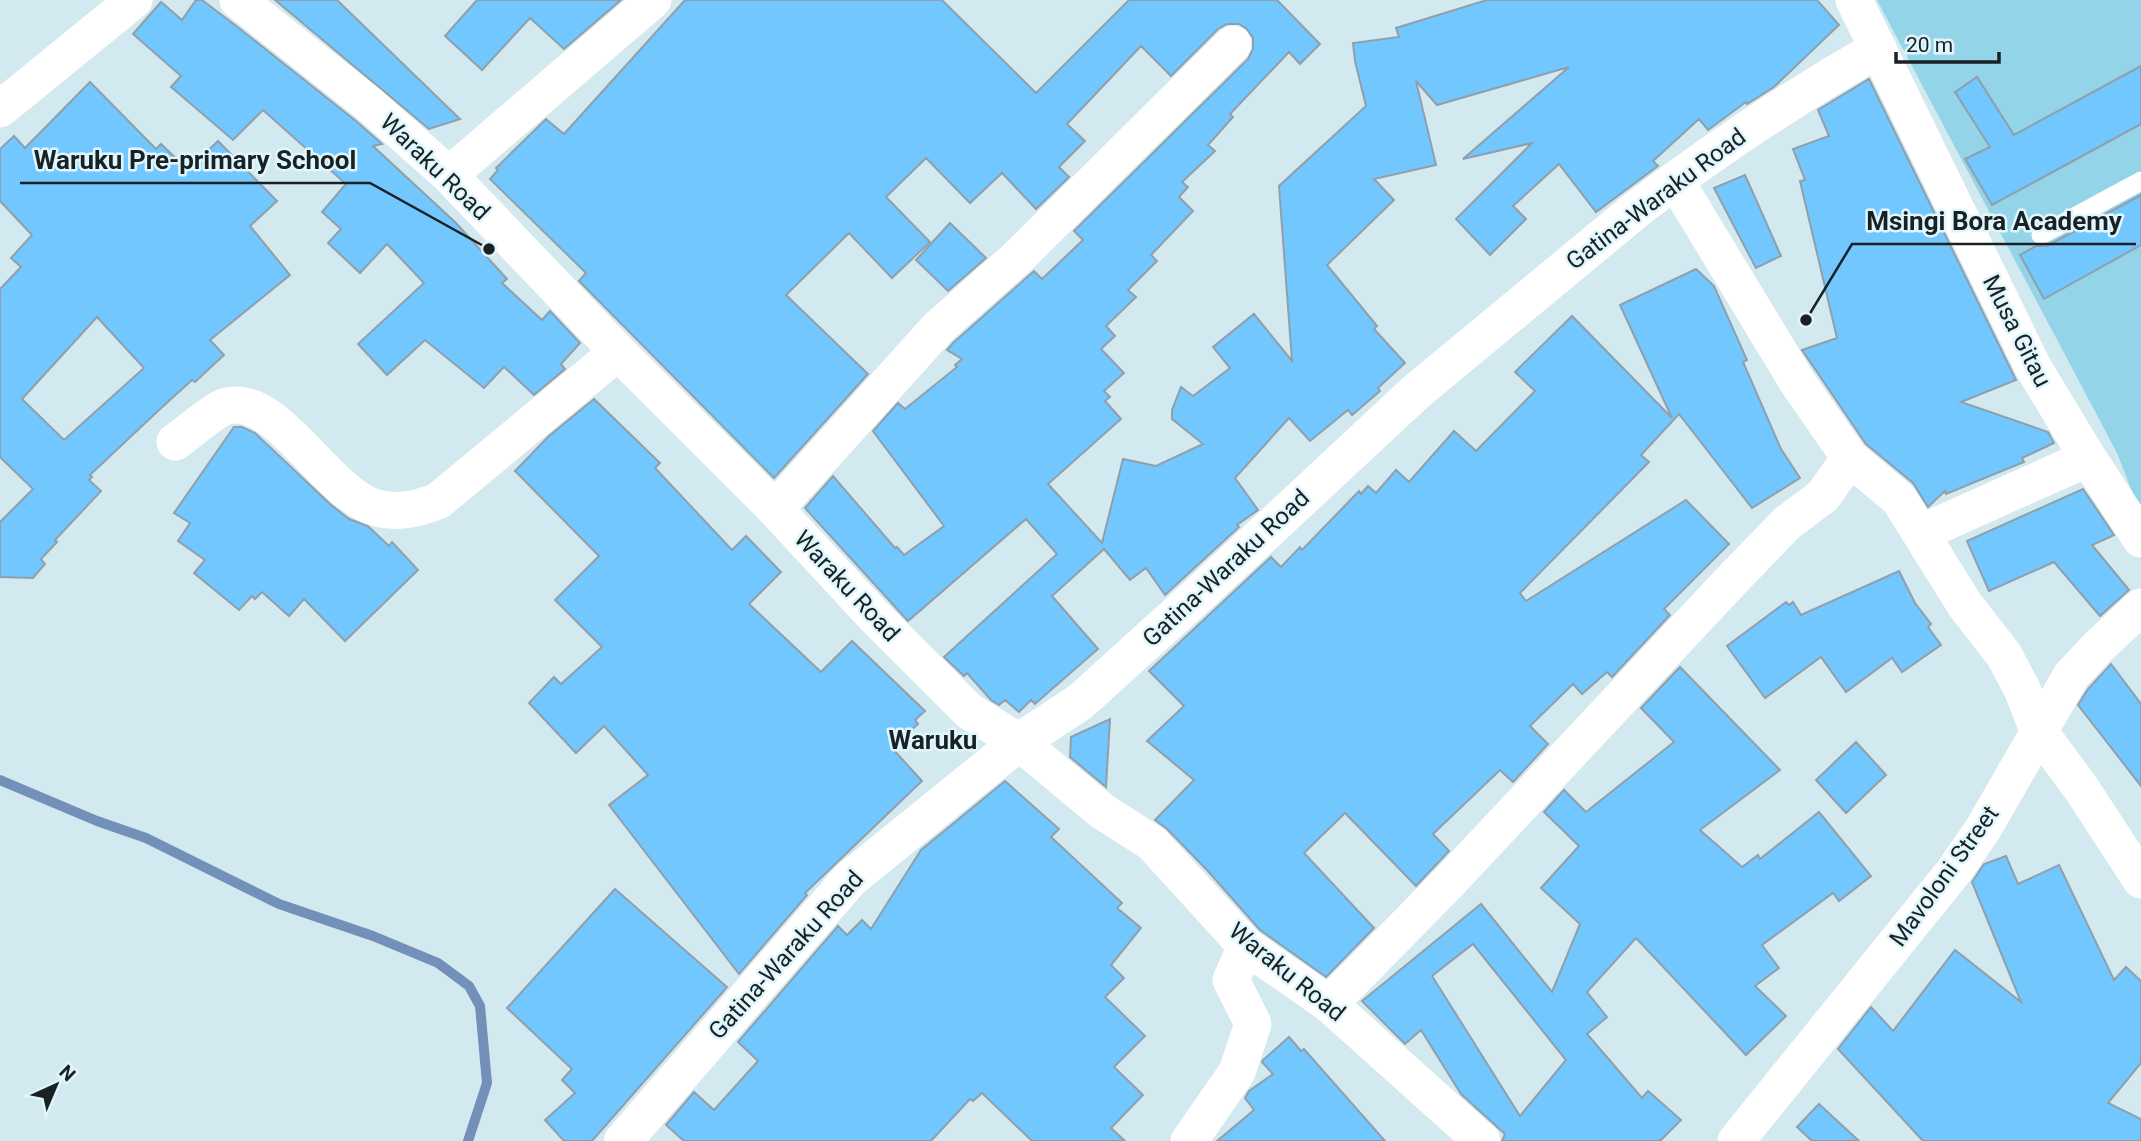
<svg xmlns="http://www.w3.org/2000/svg" width="2141" height="1141" font-family="Roboto,sans-serif">
<style>
.green{fill:#94d4e8}
.lines{fill:none;stroke-linecap:round;stroke-linejoin:round}
.stream{stroke:#7390b8;stroke-width:10}
.building{fill:#72c7fe;stroke:#8f9fab;stroke-width:2;fill-rule:evenodd}
.lane{stroke:#fff;stroke-width:19}
.street{stroke:#fff;stroke-width:37}
.secondary{stroke:#fff;stroke-width:38}
.labels{text-anchor:middle;dominant-baseline:central;stroke-width:5;stroke-linejoin:round;paint-order:stroke}
.street-label{font-size:24px;fill:#192124;stroke:#e0f6fd}
.neighbourhood-label{font-size:26px;font-weight:bold;fill:#192124;stroke:#e0f6fd}
.leader{fill:none;stroke:#192124;stroke-width:2.5}
.callout-dot{fill:#192124;stroke:#e0f6fd;stroke-width:2.5}
.callout-label{font-size:26px;text-anchor:middle;font-weight:bold;fill:#192124;stroke:#e0f6fd;stroke-width:5;stroke-linejoin:round;paint-order:stroke}
</style>
<rect width="100%" height="100%" fill="#d3e9f0"/>
<path class="green" d="M1877 0H2141V514L2117 453Z"/>
<g class="lines">
<path class="stream" d="M0 780 97 821 146 838 279 904 373 936 438 963 469 986 480 1006 487 1083 468 1141"/>
</g>
<g class="building">
<path d="M196 0H202L235 25 356 121 382 144 373 146 456 223 507 279 502 283 542 320 550 311 580 343 561 364 565 369 534 395 504 367 484 388 425 340 387 375 358 344 424 283 387 244 360 273 328 243 341 229 322 212 346 184 263 110 233 140 171 87 181 76 133 34 161 2 182 20Z"/>
<path d="M275 0H337L460 119 429 129Z"/>
<path d="M477 0H621L564 49 530 18 482 70 445 36Z"/>
<path d="M685 0H942L1036 93 1129 0H1277L1320 44 1300 64 1289 52 1230 114 1233 117 1208 145 1215 151 1182 182 1188 187 1179 197 1193 211 1151 255 1157 261 1128 290 1136 297 1106 326 1115 336 1101 349 1124 373 1104 391 1110 397 1105 401 1121 419 1048 484 1102 543 1123 459 1156 466 1203 444 1172 419V410L1181 387 1193 396 1230 368 1213 347 1254 314 1292 361 1279 186 1366 106 1355 61 1353 43 1399 37 1396 28 1487 0H1817L1839 25 1774 87 1747 104 1746 102 1708 130 1699 119 1653 161 1658 166 1596 212 1559 164 1513 206 1526 219 1490 255 1456 219 1532 143 1463 159 1569 67 1437 105 1416 81 1436 165 1374 179 1394 200 1327 265 1377 326 1374 329 1405 363 1378 388 1380 391 1352 415 1348 410 1310 441 1289 418 1235 478 1258 510 1237 525 1239 527 1165 595 1146 568 1130 580 1104 549 1052 596 1098 649 1035 704 1031 700 1019 712 1005 700 999 705 991 700 967 673 964 676 944 657 1057 554 1026 519 908 621 805 508 833 476 895 548 897 547 904 555 944 526 873 431 898 403 905 409 957 367 955 365 962 359 947 350 953 343 1034 271 1042 279 1083 240 1074 231 1248 59 1253 49V38L1247 29 1239 24H1227L1218 29 1171 76 1141 46 1067 124 1085 141 1059 167 1069 177 1036 209 1002 173 970 203 926 158 886 197 930 242 892 278 849 233 786 295 868 374 774 478 579 281 586 273 490 179 498 170 496 168 546 119 564 134Z"/>
<path d="M2141 66V124L1992 205 1965 159 1990 147 1955 92 1977 77 2014 135Z"/>
<path d="M1869 79 2016 380 1961 402 2048 432 2054 443 2022 458 2024 462 1946 494 1945 491 1928 507 1913 483 1866 444 1802 350 1837 338 1800 181 1805 180 1793 149 1829 136 1818 110Z"/>
<path d="M90 82 156 149 161 144 188 170 218 141 277 201 250 226 290 275 210 340 224 355 195 382 192 380 159 410 90 475 92 477 89 480 101 491 55 540 57 542 41 559 45 564 33 578 0 577V522L33 489 0 457V289L21 267 11 258 32 235 0 201V149L14 136 25 148ZM97 317 144 368 64 440 22 399Z"/>
<path d="M1745 175 1781 256 1756 268 1714 188Z"/>
<path d="M2141 195V245L2044 299 2020 255 2036 246H2047Z"/>
<path d="M950 223 986 258 948 291 916 260Z"/>
<path d="M1696 269 1714 286 1747 360 1743 362 1781 449 1800 478 1752 508 1679 414 1641 455 1649 462 1520 593 1526 601 1686 500 1729 544 1664 609 1670 615 1612 677 1607 672 1582 694 1573 684 1530 726 1548 744 1513 782 1500 770 1433 834 1449 851 1416 886 1345 813 1304 853 1374 928 1326 977 1260 930 1207 870 1167 829 1155 820 1194 780 1147 741 1184 706 1149 671 1271 557 1281 567 1300 547 1302 550 1359 491 1361 494 1368 486 1376 493 1396 470 1409 482 1454 431 1476 451 1535 391 1515 372 1572 316 1672 418 1620 305Z"/>
<path d="M594 399 660 463 655 468 732 550 746 536 781 572 749 604 821 672 852 641 925 711 915 720 918 724 892 748 922 781 805 893 807 895 739 974 609 805 648 775 604 726 576 753 529 703 554 677 561 684 602 647 555 600 599 556 515 471 549 436Z"/>
<path d="M234 427H242L255 433 330 504 349 519 368 526 389 546 392 542 418 570 345 641 304 599 289 616 262 592 255 599 252 596 239 610 194 573 205 560 178 541 190 523 174 513Z"/>
<path d="M2083 489 2114 535 2092 545 2129 590 2100 616 2054 562 1989 591 1967 541Z"/>
<path d="M1899 571 1915 603 1931 624 1928 627 1941 645 1902 672 1892 658 1846 692 1821 657 1765 698 1727 646 1786 602 1789 605 1793 602 1801 615Z"/>
<path d="M2111 664 2141 704V786L2078 705 2088 689Z"/>
<path d="M1680 667 1780 770 1700 830 1742 867 1758 855 1760 859 1819 812 1871 876 1839 901 1833 893 1762 945 1779 968 1755 986 1786 1016 1746 1055 1636 938 1587 992 1607 1017 1587 1034 1642 1098 1648 1091 1681 1120 1660 1141H1502L1505 1134 1461 1094 1421 1030 1405 1044 1362 1001 1481 904 1552 992 1580 924 1541 888 1579 846 1544 812 1564 790 1586 812 1674 742 1641 708ZM1473 944 1566 1060 1520 1116 1432 976Z"/>
<path d="M1110 719 1106 787 1070 757 1071 737Z"/>
<path d="M1856 742 1886 775 1846 813 1816 780Z"/>
<path d="M1005 781 1059 829 1051 837 1122 903 1117 908 1141 928 1111 965 1124 978 1105 997 1145 1036 1114 1067 1143 1095 1111 1128 1125 1141H1032L982 1093 973 1101 970 1099 931 1141H684L666 1125 694 1092 714 1110 758 1061 738 1042 838 926 847 935 862 920 871 929 921 850Z"/>
<path d="M2006 856 2018 884 2059 865 2114 980 2126 967 2141 981V1063L2108 1103 2141 1119V1141H1923L1838 1049 1871 1007 1893 1031 1955 950 2021 1002 1972 882 1984 864Z"/>
<path d="M615 889 727 987 592 1141H564L545 1120 575 1093 562 1080 572 1069 507 1008Z"/>
<path d="M1289 1037 1301 1051 1304 1049 1385 1141H1217L1254 1110 1245 1098 1249 1091 1273 1074 1262 1062 1263 1060Z"/>
<path d="M1819 1104 1859 1141H1812L1797 1127Z"/>
</g>
<g class="lines">
<path class="lane" d="M2041 235 2141 181"/>
<g class="street">
<path d="M238 0 370 105 449 175 618 352 775 509 875 617 969 711 1019 742 1102 811 1152 843 1246 946 1329 1004 1482 1141"/>
<path d="M1854 0 2033 367 2088 458 2141 539"/>
<path d="M0 109 134 0"/>
<path d="M449 175 653 0"/>
<path d="M1675 180 1798 383 1850 458 1899 499 1965 605 2004 655 2022 689 2038 730 2081 788 2141 880"/>
<path d="M175 442C187 434 215 409 227 406 279 393 329 500 381 509 402 513 419 508 438 501L618 352"/>
<path d="M775 509 938 328 1017 258 1233 44"/>
<path d="M1921 533 2088 458"/>
<path d="M1329 1004 1448 883 1730 582 1787 523 1823 496 1850 458"/>
<path d="M1189 1141 1237 1072 1253 1024 1231 980 1246 946"/>
<path d="M1736 1141 1954 871 1983 829 2071 676 2097 648 2141 607"/>
</g>
<path class="secondary" d="M623 1141 850 879 1019 742 1080 702 1197 596 1417 391 1637 209C1714 150 1794 97 1878 49"/>
</g>
<g class="labels">
<g class="street-label">
<text transform="translate(435 167) rotate(44)">Waraku Road</text>
<text transform="translate(1656 199) rotate(-37)">Gatina-Waraku Road</text>
<text transform="translate(2017 331) rotate(63)">Musa Gitau</text>
<text transform="translate(1226 568) rotate(-43)">Gatina-Waraku Road</text>
<text transform="translate(847 586) rotate(47)">Waraku Road</text>
<text transform="translate(1944 876) rotate(-54)">Mavoloni Street</text>
<text transform="translate(786 955) rotate(-48)">Gatina-Waraku Road</text>
<text transform="translate(1287 972) rotate(39)">Waraku Road</text>
</g>
<g class="neighbourhood-label">
<text x="933" y="740">Waruku</text>
</g>
</g>
<path class="leader" d="M489 249L370 183H20M1806 320L1852 244H2136"/>
<g class="callout-dot">
<circle cx="489" cy="249" r="7"/>
<circle cx="1806" cy="320" r="7"/>
</g>
<g class="callout-label">
<text x="195" y="169">Waruku Pre-primary School</text>
<text x="1994" y="230">Msingi Bora Academy</text>
</g>
<g transform="translate(56 1085) rotate(44)" stroke="#e0f6fd" stroke-width="5" paint-order="stroke">
<path d="M0-5L12 26L0 18L-12 26Z" fill="#192124"/>
<text y="-10" font-size="19" font-weight="bold" text-anchor="middle" fill="#192124">N</text>
</g>
<path d="M1896 52v10h103v-10" fill="none" stroke="#192124" stroke-width="3.5"/>
<text x="1906" y="52" font-size="21" fill="#192124" stroke="#e0f6fd" stroke-width="5" paint-order="stroke">20 m</text>
</svg>
